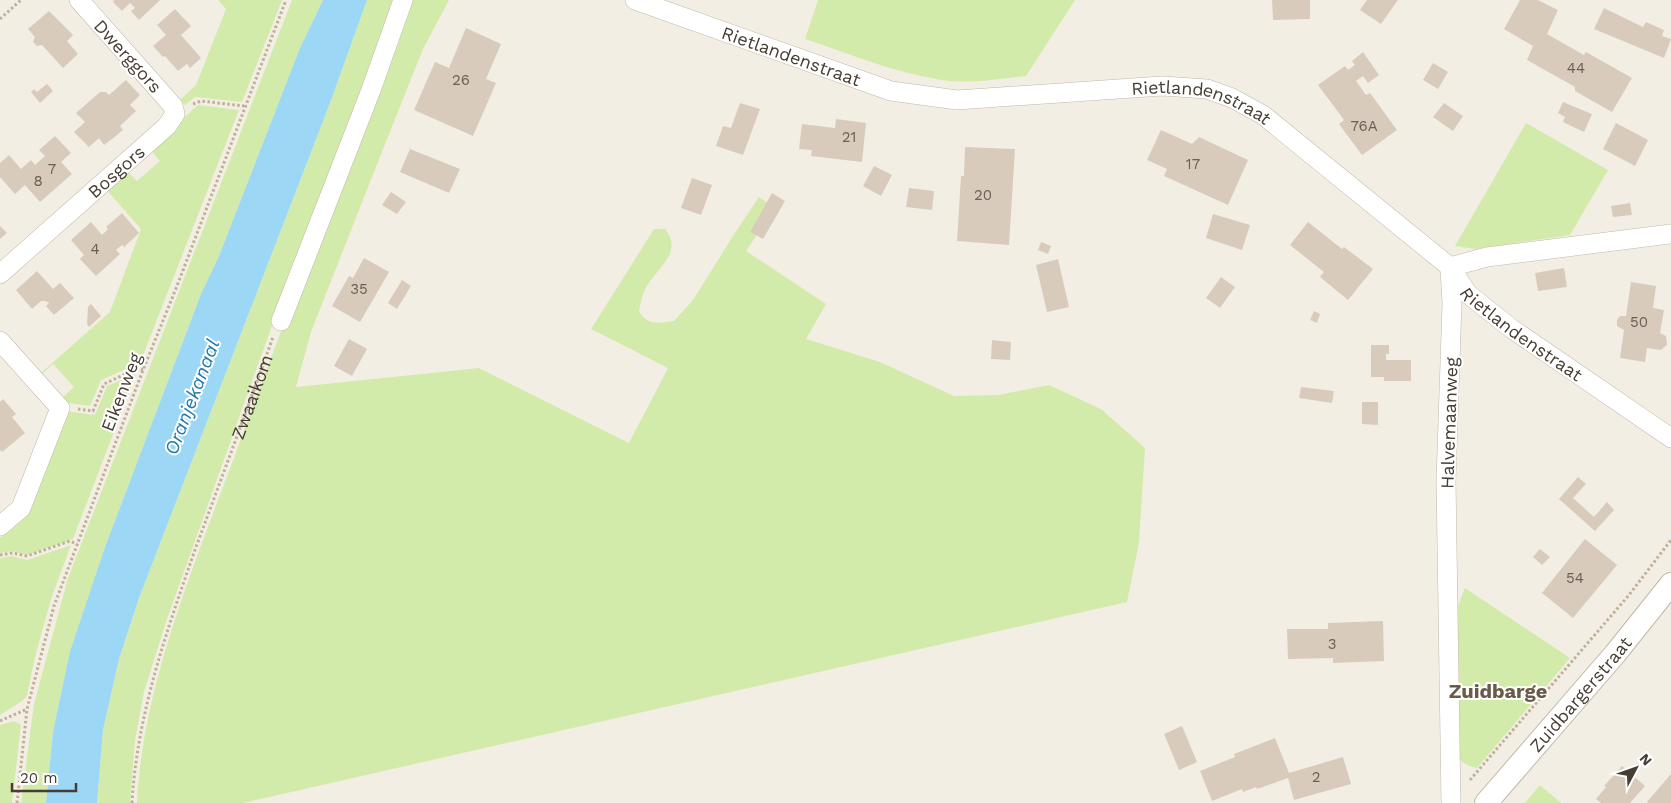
<svg xmlns="http://www.w3.org/2000/svg" width="1671" height="803" font-family="'Work Sans',sans-serif">
<style>
.green{fill:#d3ebaa}
.water{fill:#9cd8f5}
.building{fill:#d9cbbc}
.lines{fill:none;stroke-linecap:round;stroke-linejoin:round}
.minor-casing{stroke:#c2b8a9;stroke-width:20}
.tertiary-casing{stroke:#c2b8a9;stroke-width:24}
.path{stroke:#c2af97;stroke-width:3;stroke-dasharray:2.5 2.5;stroke-linecap:butt}
.minor{stroke:#fff;stroke-width:19}
.tertiary{stroke:#fff;stroke-width:22}
.labels{text-anchor:middle;dominant-baseline:central;stroke-width:4;stroke-linejoin:round;paint-order:stroke}
.number-label{font-size:15px;fill:#6b6056}
.street-label{font-size:18px;fill:#463d34;stroke:#fff}
.water-label{font-size:19px;font-style:italic;fill:#247aa8;stroke:#fff}
.quarter-label{font-size:20px;font-weight:bold;fill:#6a5a4a;stroke:#fff}
</style>
<rect width="100%" height="100%" fill="#f3eee4"/>
<g class="green">
<path d="M218 0H282L242 102 195 97 185 105 180 100 196 85 226 9Z"/>
<path d="M292 0H323L300 48 219 256 201 294 105 547 70 651 53 732 46 803H21L34 704 68 578Z"/>
<path d="M367 0H397L274 320 166 622 144 692 135 741 130 803H97L103 730 119 659 139 598 330 103Z"/>
<path d="M407 0H449L423 49 372 177 311 332 296 387 479 368 629 443 668 368 591 329 654 229H665C683 251 660 266 648 284 643 292 641 302 639 311 648 326 658 323 674 321L693 300 733 236 759 197 775 208 746 251 826 304 806 339 880 362 954 396 998 395 1049 385 1101 409 1145 448 1139 543 1127 602 243 803H137C142 687 195 563 235 455 291 303 349 151 407 0Z"/>
<path d="M818 0H1075L1026 76C999 79 969 84 942 80 895 73 850 54 805 39Z"/>
<path d="M198 105 239 110 140 363 101 380 90 406 68 403 63 397 74 387 53 364 42 374 41 373 110 312 141 229 105 188 126 170 137 181 160 161 150 149Z"/>
<path d="M1526 123 1608 170 1570 235 1475 249 1455 246Z"/>
<path d="M136 374 73 539 27 555 12 551 0 553V538L27 514 65 411 95 415 107 386Z"/>
<path d="M71 545 51 599 35 657 27 696 22 701 0 715V558L12 556 27 560Z"/>
<path d="M1465 588 1570 658 1477 768C1468 766 1463 764 1457 756L1452 620Z"/>
<path d="M14 721 21 725 12 803H0V725Z"/>
<path d="M1540 785 1561 803H1525Z"/>
</g>
<path class="water" d="M323 0H367L330 103 139 598 119 659 103 730 97 803H46L53 732 70 651 105 547 201 294 219 256 300 48Z"/>
<g class="building">
<path d="M114 0H160L139 20 131 11 135 8 130 3 122 11 113 2Z"/>
<path d="M1272 0H1310V19L1273 20Z"/>
<path d="M1367 0H1398L1381 24 1360 10Z"/>
<path d="M1520 0H1538L1558 10 1547 34 1584 55 1586 52 1632 78 1612 112 1575 91V87L1527 60 1533 46 1504 29Z"/>
<path d="M1604 8 1643 27 1646 22 1664 30 1662 36 1671 39 1664 58 1594 29Z"/>
<path d="M175 9 191 26 181 35 201 58 190 68 187 64 178 71 165 56 163 57 153 46 166 35 157 25Z"/>
<path d="M49 11 73 35 67 41 78 54 63 68 42 45 37 46 33 42 35 37 28 29Z"/>
<path d="M466 28 501 44 486 79 496 83 473 136 414 110 435 62 449 68Z"/>
<path d="M1363 52 1379 75 1368 83 1363 76 1356 81 1366 95 1370 93 1397 130 1362 155 1339 124 1344 120 1318 85 1345 66 1348 70 1355 65 1352 61Z"/>
<path d="M1433 63 1448 72 1438 89 1423 80Z"/>
<path d="M126 80 140 95 130 105 136 111 120 126 123 130 112 139 104 145 99 138 89 147 74 132 85 122 76 113 100 92H106L109 95Z"/>
<path d="M47 84 53 91 40 103 31 92 34 89 37 92Z"/>
<path d="M1563 102 1592 114 1584 132 1563 122 1565 117 1558 113Z"/>
<path d="M740 103 760 109 743 155 716 146 723 126 731 128Z"/>
<path d="M1444 103 1463 116 1453 131 1433 117Z"/>
<path d="M836 119 866 123 862 162 811 156 812 150 799 149 802 124 835 128Z"/>
<path d="M1616 123 1648 140 1635 166 1603 149Z"/>
<path d="M1161 130 1192 144 1199 137 1248 160 1228 205 1164 176 1167 169 1147 160Z"/>
<path d="M55 136 71 153 61 162 72 174 40 202 25 185 15 194 0 177V163L9 155 21 169 31 160 35 165 45 156 39 150Z"/>
<path d="M965 147 1015 149 1009 245 957 241 961 176H964Z"/>
<path d="M410 149 460 169 449 193 400 172Z"/>
<path d="M874 166 892 175 881 196 863 186Z"/>
<path d="M692 178 712 185 701 215 681 208Z"/>
<path d="M909 188 934 191 932 210 906 207Z"/>
<path d="M391 192 406 202 397 214 382 205Z"/>
<path d="M772 193 785 201 763 239 750 232Z"/>
<path d="M1630 203 1632 215 1613 217 1611 206Z"/>
<path d="M122 213 139 233 124 247 122 245 116 250 120 254 96 276 80 259 84 255 71 240 91 222 102 235 108 229 106 227Z"/>
<path d="M1213 214 1250 225 1242 250 1206 238Z"/>
<path d="M1308 222 1342 249 1344 247 1373 269 1348 300 1320 277 1324 272 1290 245Z"/>
<path d="M0 226 7 233 0 239Z"/>
<path d="M1041 242 1051 246 1048 254 1038 250Z"/>
<path d="M364 258 389 272 360 322 332 306 349 276 353 278Z"/>
<path d="M1058 259 1069 307 1047 312 1036 265Z"/>
<path d="M1564 268 1567 287 1538 291 1535 273Z"/>
<path d="M37 271 53 289 60 283 74 298 54 315 46 306 49 303 46 301H41L32 309 16 290Z"/>
<path d="M1221 277 1235 287 1220 308 1206 298Z"/>
<path d="M402 280 411 286 397 309 388 303Z"/>
<path d="M1631 282 1656 286 1653 308 1664 310 1660 333 1666 336 1667 345 1661 350 1647 348 1645 362 1620 358 1624 330 1617 326V320L1620 316H1626Z"/>
<path d="M91 304 101 316 89 327 87 324 88 307Z"/>
<path d="M1314 311 1320 314 1317 323 1310 320Z"/>
<path d="M349 339 367 349 352 376 334 366Z"/>
<path d="M992 340 1011 342 1010 360 991 359Z"/>
<path d="M1371 345H1389V354H1386V360H1411V381H1384V377H1371Z"/>
<path d="M1301 387 1334 391 1332 403 1299 398Z"/>
<path d="M3 399 16 414 12 417 25 433 2 452 0 450V402Z"/>
<path d="M1362 402H1378V425L1362 424Z"/>
<path d="M1578 477 1586 484 1573 498 1594 517 1607 502 1614 510 1595 531 1559 499Z"/>
<path d="M1585 539 1617 565 1573 618 1542 593Z"/>
<path d="M1540 549 1550 557 1542 565 1533 557Z"/>
<path d="M1383 621 1384 661 1333 663V658L1288 659 1287 629H1328V623Z"/>
<path d="M1182 726 1197 762 1179 770 1164 734Z"/>
<path d="M1275 738 1289 773 1343 757 1351 784 1294 800 1288 778 1257 789 1256 787 1243 792 1242 789 1212 801 1200 771 1235 757 1234 754Z"/>
<path d="M1622 766 1645 786 1630 803H1601L1596 799 1606 787 1604 786Z"/>
<path d="M1671 774V803H1648L1647 802Z"/>
</g>
<g class="lines">
<defs>
<g id="minor">
<path id="s2" d="M635 0 891 91 957 100 1162 86 1207 89 1232 98 1263 115 1450 267 1468 294 1512 329 1671 438"/>
<path d="M1450 267 1487 257 1671 234"/>
<path d="M1450 268 1452 304 1446 480 1451 803"/>
<path id="s3" d="M0 274 167 126 175 114 173 106 79 0"/>
<path d="M281 321 371 90 403 0"/>
<path d="M0 341 60 408 21 508 0 526"/>
</g>
<g id="tertiary">
<path id="s4" d="M1486 803 1615 654 1671 584"/>
</g>
</defs>
<use href="#minor" class="minor-casing"/>
<use href="#tertiary" class="tertiary-casing"/>
<g class="path">
<path d="M0 19 21 0"/>
<path d="M193 104 201 101 244 106"/>
<path d="M78 409 93 411 104 384 138 368 143 370"/>
<path d="M0 555 12 553 27 556 70 541 77 544"/>
<path d="M0 721 27 709"/>
<path d="M1470 780 1629 595 1671 540"/>
<path d="M17 803 27 709 54 606 143 370 177 286 286 0"/>
<path id="s1" d="M132 803C137 714 167 630 196 547 222 477 248 407 273 337"/>
</g>
<use href="#minor" class="minor"/>
<use href="#tertiary" class="tertiary"/>
</g>
<g class="labels">
<g class="number-label">
<text x="1576" y="68">44</text>
<text x="461" y="80">26</text>
<text x="1364" y="126">76A</text>
<text x="849" y="137">21</text>
<text x="1193" y="164">17</text>
<text x="52" y="169">7</text>
<text x="38" y="181">8</text>
<text x="983" y="195">20</text>
<text x="95" y="249">4</text>
<text x="359" y="289">35</text>
<text x="1639" y="322">50</text>
<text x="1575" y="578">54</text>
<text x="1332" y="644">3</text>
<text x="1316" y="777">2</text>
</g>
<g class="street-label">
<text transform="translate(128 56) rotate(48)">Dwerggors</text>
<text stroke="none"><textPath href="#s2" startOffset="166">Rietlandenstraat</textPath></text>
<text stroke="none"><textPath href="#s2" startOffset="586">Rietlandenstraat</textPath></text>
<text stroke="none"><textPath href="#s3" startOffset="155">Bosgors</textPath></text>
<text stroke="none"><textPath href="#s2" startOffset="991">Rietlandenstraat</textPath></text>
<text transform="translate(121 392) rotate(-69)">Eikenweg</text>
<text stroke="none"><textPath href="#s1" startOffset="425">Zwaaikom</textPath></text>
<text transform="translate(1449 423) rotate(-88)">Halvemaanweg</text>
<text stroke="none"><textPath href="#s4" startOffset="144">Zuidbargerstraat</textPath></text>
</g>
<g class="water-label">
<text transform="translate(192 397) rotate(-69)">Oranjekanaal</text>
</g>
<g class="quarter-label">
<text x="1498" y="691">Zuidbarge</text>
</g>
</g>
<g transform="translate(1636 768) rotate(49)" stroke="#ffffff" stroke-width="4" paint-order="stroke">
<path d="M0-4L9 19L0 12L-9 19Z" fill="#463d34"/>
<text y="-8" font-size="14" font-weight="bold" text-anchor="middle" fill="#463d34">N</text>
</g>
<path d="M12 783v8h64v-8" fill="none" stroke="#463d34" stroke-width="2.5"/>
<text x="20" y="783" font-size="15" fill="#463d34" stroke="#ffffff" stroke-width="4" paint-order="stroke">20 m</text>
</svg>
